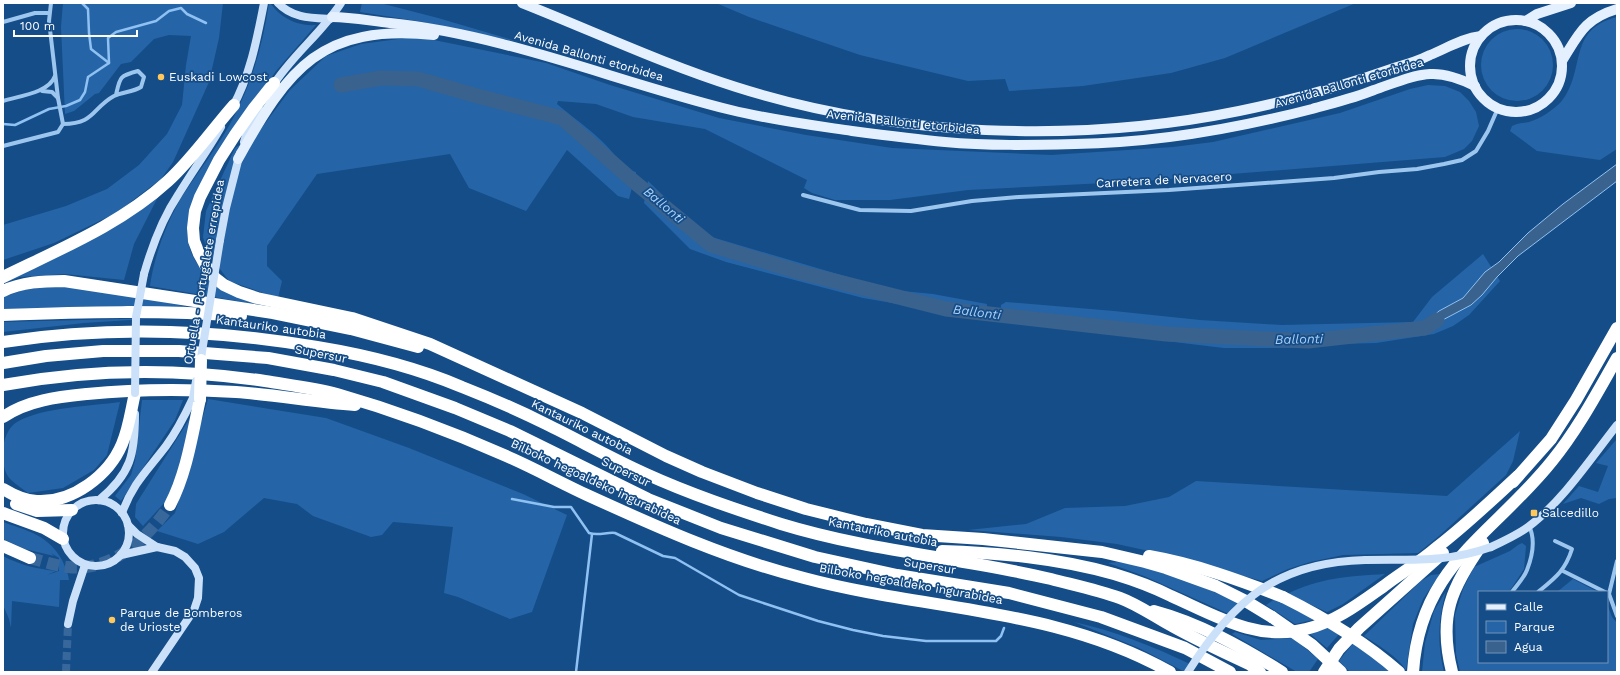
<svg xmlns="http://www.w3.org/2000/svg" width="1620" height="675" font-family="'Work Sans',sans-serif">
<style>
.green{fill:#2565a7}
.water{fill:#39628e;stroke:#8fc1f2}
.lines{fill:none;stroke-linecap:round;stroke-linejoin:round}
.stream{stroke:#8fc1f2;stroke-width:2.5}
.river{stroke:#39628e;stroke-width:15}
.secondary-tunnel{stroke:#38689b;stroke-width:8;stroke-dasharray:8 4;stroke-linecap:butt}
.highway-tunnel{stroke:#38689b;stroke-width:12;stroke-dasharray:12 6;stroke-linecap:butt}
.street{stroke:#9dc6ef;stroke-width:4}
.secondary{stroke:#cbe1fa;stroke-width:8}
.primary{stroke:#e5f0ff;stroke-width:10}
.highway{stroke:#fff;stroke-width:12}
.secondary-bridge{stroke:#cbe1fa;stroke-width:8}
.highway-bridge{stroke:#fff;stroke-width:12}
.poi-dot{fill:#ffc85b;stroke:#154d89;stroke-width:1.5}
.labels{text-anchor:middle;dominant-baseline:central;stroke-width:3.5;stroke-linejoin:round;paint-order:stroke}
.street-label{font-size:12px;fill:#fff;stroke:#154d89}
.poi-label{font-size:12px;fill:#fff;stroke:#154d89;text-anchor:start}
.water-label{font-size:13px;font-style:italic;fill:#a9d0f6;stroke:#154d89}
</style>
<rect width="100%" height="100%" fill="#154d89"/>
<g class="green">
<path d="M63 3H223L219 38 209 82 173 162 161 179 116 213 54 243 3 260V225L66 206 107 189 139 165 167 134 182 105 186 65 191 36 169 35 154 39 131 62 121 64 99 93 95 94 74 111 65 114 61 27Z"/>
<path d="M269 3C273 5 274 9 278 12 289 22 302 26 316 25L276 71 233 129 188 225C183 254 206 281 231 294 243 300 259 303 272 307L150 286C154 256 167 221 183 195 199 171 216 149 230 124 251 86 263 45 269 3Z"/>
<path d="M362 3H380L438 18 519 42 423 22 360 12Z"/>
<path d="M716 3H1356L1225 58 1171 73 1083 86 1009 91 1005 79 968 81 860 55 749 17Z"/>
<path d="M1617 17V149L1600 160 1537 151 1510 131 1512 126C1518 123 1523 123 1529 122 1540 119 1553 110 1561 102 1587 70 1566 30 1617 17Z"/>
<circle cx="1517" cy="65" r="36"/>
<path d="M406 38 429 39 546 63 610 85 719 118 806 135 892 148 1051 155 1173 147 1213 142 1340 113 1410 89 1428 85 1445 86 1460 92 1469 101 1476 112 1479 126 1472 141 1464 149 1445 157 1144 181 968 190 890 200H835L812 193 804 188 807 180 705 129 633 117 596 104 558 101 557 104C579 123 609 141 623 168L636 172 629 199 618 196 567 150 526 211 469 188 450 154 317 174 267 246V266L282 281 278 298 229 281 208 253 203 237 206 211 235 148 258 133 290 90 326 56 361 44Z"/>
<path d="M648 181 692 223 704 233 715 238 892 290 933 294 987 304 986 319 863 298 726 262 690 249 644 203Z"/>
<path d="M160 193 134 244 124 280 65 274 20 277 3 284V282Z"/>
<path d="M1483 254 1500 281 1469 315 1453 326 1434 334 1376 343 1303 345 1298 348H1224L1000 321 1001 305 1006 302 1114 311 1200 320 1282 325 1413 322 1432 297Z"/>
<path d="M63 285 122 294 189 307 3 310V297L24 290Z"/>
<path d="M161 318 84 323 3 332V322Z"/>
<path d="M208 399 326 418 409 448 523 494 567 515 532 612 510 619 458 597 444 593 453 527 393 522 382 535 371 537 313 516 297 504 264 498 224 532 198 544 157 531 175 513Z"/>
<path d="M142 400H183L175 420 121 501 115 496 131 475 135 461Z"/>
<path d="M120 402 107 455 94 470 63 488 28 493C8 478 3 477 3 451 3 441 8 427 17 422 43 407 91 406 120 402Z"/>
<path d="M190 418 182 461 166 501 143 526 135 517 136 504Z"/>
<path d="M1520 431 1513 461 1506 475 1439 536 1418 553 1343 555 1310 562 1288 569 1262 581 1167 555 1117 544 1061 537 968 530 1026 524 1065 508 1125 506 1169 497 1196 481 1447 496Z"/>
<path d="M1617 439V498L1609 499 1599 504 1581 498 1563 504 1579 486 1598 492 1608 466 1596 463Z"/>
<path d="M3 522C28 531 48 535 62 560 65 567 68 572 69 580H60L59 607 12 601 11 628 9 619 3 605V556C20 565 37 569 56 571L47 575 59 571V558L51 553 54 556 25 549 3 539Z"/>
<path d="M1522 543 1526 546 1524 569 1509 592H1479V662H1607V604L1612 617 1617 623V672H1460L1456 654 1455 615 1463 589 1474 567 1510 551 1518 545Z"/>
<path d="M1117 562C1161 568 1200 586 1240 603L1229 614 1144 576 1108 563Z"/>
<path d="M1385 574 1343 604 1327 612 1287 594C1318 578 1351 576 1385 574Z"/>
<path d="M1440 574 1423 599 1413 624 1406 670C1397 656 1378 645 1364 636L1421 581 1431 575Z"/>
<path d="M1573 579 1596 591 1597 592H1557Z"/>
<path d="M1446 591C1438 621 1437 641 1444 672H1422L1425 643 1434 611Z"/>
<path d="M1275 599 1316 619 1295 624 1266 605Z"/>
<path d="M1074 622C1115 631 1152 646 1190 664L1185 672 1139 648Z"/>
<path d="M1331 627 1340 633 1327 648 1309 633Z"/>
<path d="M1235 632 1261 640 1293 638 1318 659 1309 672H1297L1232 634Z"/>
<path d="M1354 642 1392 672H1350L1339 661Z"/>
</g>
<path class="water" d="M1617 164V181L1518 256 1497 277 1482 295 1471 305 1437 323 1420 328 1439 311 1463 298 1485 272 1499 262 1528 233 1563 204Z"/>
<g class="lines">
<g class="stream">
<path d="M82 3 88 9 89 33 91 49 109 63"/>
<path d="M3 124 15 125 49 109 66 106 80 100 85 92 88 77 109 63 108 38 116 32 156 21 169 11 181 8 187 14 206 23"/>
<path d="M512 499 554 507H571L589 533C598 536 607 532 615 533L663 556 675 558 739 595 818 621 853 630 883 636 926 641H996L1001 636 1004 628"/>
<path d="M576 672 592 534"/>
</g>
<path class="river" d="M341 85 381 78 418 79 481 97 562 118 632 180 711 245 799 272 946 309 1166 334 1308 341 1425 328 1437 320"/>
<path class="secondary-tunnel" d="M66 672 68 624"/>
<path class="highway-tunnel" d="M30 558C42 561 56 566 68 567 112 572 147 539 170 505"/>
<g class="street">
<path d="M51 3 49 21 58 98 63 124"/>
<path d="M3 22 35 13H49"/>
<path d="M42 91 52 92 58 98"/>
<path d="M3 101C19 96 49 93 55 76"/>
<path d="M63 124C95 124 92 108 114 96 123 92 133 92 141 87L144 77 138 71C119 76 120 77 116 95"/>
<path d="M3 146 58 132 63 124"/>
<path d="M803 195 860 210 911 211 972 201 1019 197 1169 190 1334 178 1379 172 1417 169 1444 164 1462 160 1476 151 1488 131 1498 108"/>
<path d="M1617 561 1609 594 1617 616"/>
<path d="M1563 571 1605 592"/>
<path d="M1512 592C1517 585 1524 578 1527 570 1532 557 1536 540 1529 526"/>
<path d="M1538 592C1555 578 1565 571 1572 549L1555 541"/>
</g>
<g class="secondary">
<path d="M278 3C292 18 311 18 330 19"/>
<path d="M272 87C291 56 322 33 341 3"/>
<path d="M232 108C250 76 257 39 264 3"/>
<path d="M244 142 247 132 259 109"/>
<path d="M220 240 226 208 240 153"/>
<path d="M144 274C152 246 162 219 178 195 192 172 208 150 221 127"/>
<circle cx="96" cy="533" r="33"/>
<path d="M99 500C131 474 135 454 135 414"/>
<path d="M122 513C133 483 147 471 166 446 177 431 185 415 193 398"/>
<path d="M128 525 137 534 157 547 175 551 185 557 195 568 199 578 198 598 194 610 152 672"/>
<path d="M1491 547C1504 541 1517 535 1528 527 1562 502 1591 458 1617 425"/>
<path d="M121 555 157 547"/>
<path d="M68 624 73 601 85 565"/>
</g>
<g class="primary">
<path d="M522 3C593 31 663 64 736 87 893 137 1078 144 1239 111 1293 100 1346 85 1397 67 1408 64 1420 60 1430 55 1447 48 1463 38 1481 36"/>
<path d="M332 17C351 17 371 21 390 23 507 35 617 82 731 110 771 120 811 125 852 131 883 135 914 139 945 142 988 146 1032 145 1075 144 1154 143 1235 129 1312 109 1333 103 1354 98 1374 90 1392 84 1411 75 1430 74 1446 73 1461 79 1475 86"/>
<circle cx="1516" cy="66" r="46"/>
<path d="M1526 21 1537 14 1571 3"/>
<path d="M1562 61C1579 34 1584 19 1617 9"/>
<path d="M238 159C289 67 321 24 434 35"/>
</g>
<g class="highway">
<path d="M274 83 254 108 235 135 219 160 200 197 195 211 193 228 194 241 199 254 205 265 215 278 224 285 239 292 257 298 352 318 430 344 582 413 666 456 702 472 757 493 806 509 866 524 922 535 983 539 1102 552 1145 562 1166 568 1216 586 1244 600 1272 617"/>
<path d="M3 277C60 249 121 224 168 181 192 159 212 130 234 105"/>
<path d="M3 291C22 282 43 281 64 281L273 313 351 329 418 347"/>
<path d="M3 315C82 312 162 310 241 316"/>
<path d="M3 342C107 326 213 329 317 347 366 355 415 367 462 387 490 398 518 410 546 424 579 440 612 459 646 474 690 494 735 509 781 524 869 551 962 558 1051 579 1074 585 1098 590 1120 598 1139 605 1155 617 1172 626 1197 640 1223 652 1249 664L1260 672"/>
<path d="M3 363 46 356 103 351H179L268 358 334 370 383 382 455 408 510 431 648 499 721 528 815 557 897 575 1009 593 1101 617 1185 648 1230 672"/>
<path d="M3 385C89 369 178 368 265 381 289 385 314 388 337 394 393 410 452 432 504 455 532 467 559 482 587 495 657 527 728 559 804 578 927 611 1055 607 1170 672"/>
<path d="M3 417C28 400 58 397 87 394 137 389 187 389 236 392 276 395 315 402 355 405"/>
<path d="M1513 482 1551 439 1576 400 1617 328"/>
<path d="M3 489C13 495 25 501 37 501 73 503 109 475 122 444 129 428 131 410 135 393"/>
<path d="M16 504 37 511 72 510"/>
<path d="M170 505C187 472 192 435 200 399"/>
<path d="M3 513 44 528 63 539"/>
<path d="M3 546 30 558"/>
<path d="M942 551C1000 553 1058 558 1114 574 1134 580 1153 587 1171 596 1214 615 1257 642 1306 629 1335 622 1360 603 1384 586 1401 573 1420 562 1436 548 1465 526 1492 500 1518 476"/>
<path d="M1149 556C1195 564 1239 580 1283 597"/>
<path d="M1154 611C1199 623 1242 647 1282 672"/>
<path d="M1324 672 1339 649 1359 628 1443 553"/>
<path d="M1413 672C1420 565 1493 535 1552 461 1578 429 1597 393 1617 358"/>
<path d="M1452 672C1438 616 1451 588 1483 543"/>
</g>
<g class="secondary-bridge">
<path d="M200 364 220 240"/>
<path d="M135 393 136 317 144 274"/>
<path d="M193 398 196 381"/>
<path d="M1188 672C1233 600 1278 562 1365 560 1411 559 1446 563 1491 547"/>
</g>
<g class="highway-bridge">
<path d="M200 399 201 360"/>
<path d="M1283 597C1325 618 1364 641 1399 672"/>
<path d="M1272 617 1312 645 1341 672"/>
</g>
</g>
<g class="poi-dot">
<circle cx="161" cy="77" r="4"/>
<rect x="1530" y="509" width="8" height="8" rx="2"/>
<circle cx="112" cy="620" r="4"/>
</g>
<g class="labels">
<g class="street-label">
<text transform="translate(589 56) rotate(16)">Avenida Ballonti etorbidea</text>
<text transform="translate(1349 83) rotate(-16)">Avenida Ballonti etorbidea</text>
<text transform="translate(903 122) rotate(6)">Avenida Ballonti etorbidea</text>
<text transform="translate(1164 180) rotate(-3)">Carretera de Nervacero</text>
<text transform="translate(204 272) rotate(-80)">Ortuella - Portugalete errepidea</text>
<text transform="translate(271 327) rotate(8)">Kantauriko autobia</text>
<text transform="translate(321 354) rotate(11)">Supersur</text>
<text transform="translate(582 427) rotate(26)">Kantauriko autobia</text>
<text transform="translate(626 472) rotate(26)">Supersur</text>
<text transform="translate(596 482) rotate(25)">Bilboko hegoaldeko ingurabidea</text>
<text transform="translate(883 532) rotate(11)">Kantauriko autobia</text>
<text transform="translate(930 566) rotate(9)">Supersur</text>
<text transform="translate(911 584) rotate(10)">Bilboko hegoaldeko ingurabidea</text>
</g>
<g class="poi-label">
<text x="169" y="77">Euskadi Lowcost</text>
<text x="1542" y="513">Salcedillo</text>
<text x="120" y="613">Parque de Bomberos<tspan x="120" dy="14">de Urioste</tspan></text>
</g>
<g class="water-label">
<text transform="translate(664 205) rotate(40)">Ballonti</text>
<text transform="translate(977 312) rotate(7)">Ballonti</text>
<text transform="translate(1299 339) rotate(-1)">Ballonti</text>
</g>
</g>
<rect width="1620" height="675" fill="none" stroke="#ffffff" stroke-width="8"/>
<rect x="1478" y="591" width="130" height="72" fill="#154d89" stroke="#7394b8"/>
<rect x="1486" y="604" width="20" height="6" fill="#e5f0ff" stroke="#7394b8"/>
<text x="1514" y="611" font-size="12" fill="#ffffff">Calle</text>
<rect x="1486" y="621" width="20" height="12" fill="#2565a7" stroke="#7394b8"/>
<text x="1514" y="631" font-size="12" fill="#ffffff">Parque</text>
<rect x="1486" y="641" width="20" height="12" fill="#39628e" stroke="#7394b8"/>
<text x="1514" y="651" font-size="12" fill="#ffffff">Agua</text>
<path d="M14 30v6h123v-6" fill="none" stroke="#ffffff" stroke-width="2"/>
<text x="20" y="30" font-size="12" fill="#ffffff" stroke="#154d89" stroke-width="3" paint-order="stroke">100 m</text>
</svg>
